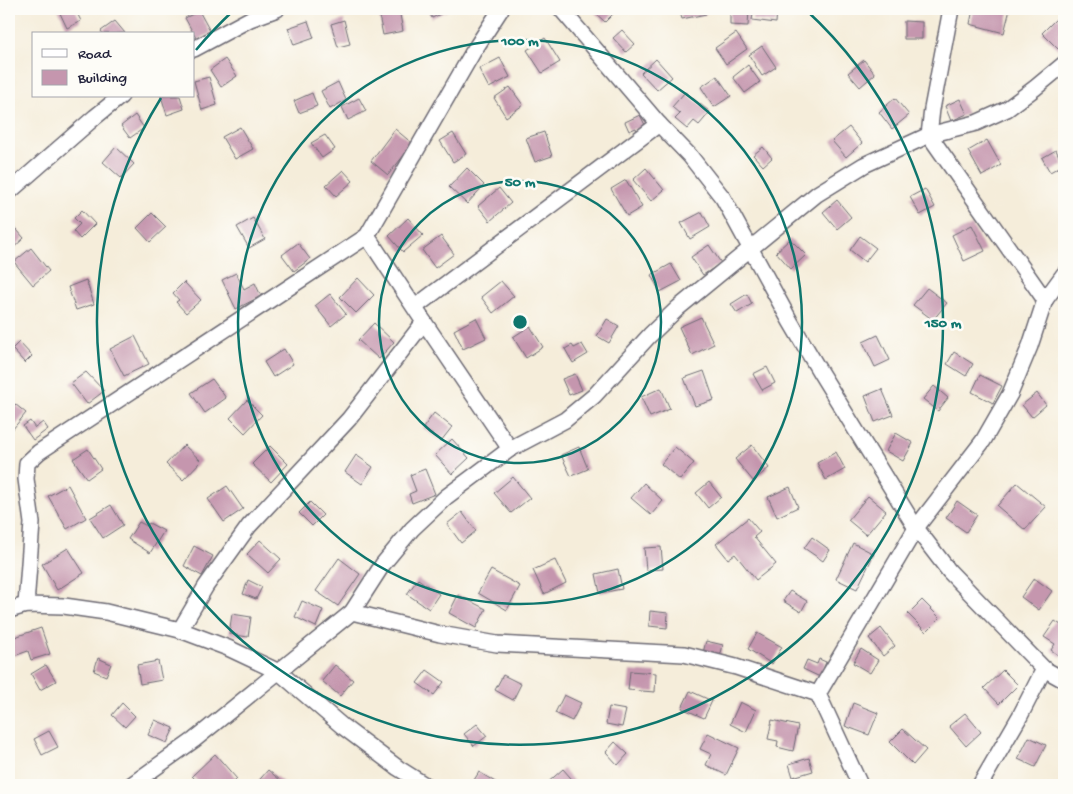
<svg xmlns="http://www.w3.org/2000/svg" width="1073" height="794" font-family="'Gochi Hand',sans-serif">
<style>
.building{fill:#c596ae}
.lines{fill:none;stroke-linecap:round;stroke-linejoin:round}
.minor-casing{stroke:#6c6973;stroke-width:18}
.minor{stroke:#fff;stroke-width:15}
.ring{fill:none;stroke:#0f766e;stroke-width:2.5}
.centre{fill:#0f766e;stroke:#fdfcf7;stroke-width:2.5}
.ring-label{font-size:15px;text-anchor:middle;font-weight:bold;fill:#0f766e;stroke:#fdfcf7;stroke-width:5;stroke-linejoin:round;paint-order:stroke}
</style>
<rect width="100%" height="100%" fill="#fdfcf7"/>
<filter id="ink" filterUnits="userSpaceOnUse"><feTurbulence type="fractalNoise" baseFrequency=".02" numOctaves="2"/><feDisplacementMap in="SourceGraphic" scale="10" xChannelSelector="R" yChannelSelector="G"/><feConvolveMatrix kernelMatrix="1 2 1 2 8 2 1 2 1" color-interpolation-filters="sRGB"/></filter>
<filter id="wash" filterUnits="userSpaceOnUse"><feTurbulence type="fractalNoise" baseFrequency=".0096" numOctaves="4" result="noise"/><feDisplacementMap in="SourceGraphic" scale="20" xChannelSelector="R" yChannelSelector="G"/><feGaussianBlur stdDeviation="1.12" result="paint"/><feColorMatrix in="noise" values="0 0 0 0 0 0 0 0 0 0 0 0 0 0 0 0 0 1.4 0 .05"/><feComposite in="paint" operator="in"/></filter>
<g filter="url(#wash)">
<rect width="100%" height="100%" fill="#f5edda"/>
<g id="blocks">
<g class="building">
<path d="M58 9H75L81 21 67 28Z"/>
<path d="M387 9H399L403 31 383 35 378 11Z"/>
<path d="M427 9H451L432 18Z"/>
<path d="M591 9H618L605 22Z"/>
<path d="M679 9H705L706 14 682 19Z"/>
<path d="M730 9H749L748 26 730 25Z"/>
<path d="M754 9H777L776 23 752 20Z"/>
<path d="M973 9H1010L1004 33 970 24Z"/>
<path d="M199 11 211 33 197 40 185 18Z"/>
<path d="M1058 17 1064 24V43L1058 49 1042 33Z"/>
<path d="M344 20 350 44 338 47 331 24Z"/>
<path d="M115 21 125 33 103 34 101 31Z"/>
<path d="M308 21 314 38 294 45 288 28Z"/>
<path d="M904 21 922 22V39H904Z"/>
<path d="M622 30 635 44 626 52 613 38Z"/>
<path d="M736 33 747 49 726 64 715 48Z"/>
<path d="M545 38 560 62 542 73 527 50Z"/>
<path d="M762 46 776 67 762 76 749 55Z"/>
<path d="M500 58 510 77 489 88 479 69Z"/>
<path d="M225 59 237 76 221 87 210 70Z"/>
<path d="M656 59 672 77 657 90 641 73Z"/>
<path d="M864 60 875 74 860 87 848 73Z"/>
<path d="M748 65 760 82 745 93 733 77Z"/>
<path d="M717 76 731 96 714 107 701 87Z"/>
<path d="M209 77 217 105 202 110 194 81Z"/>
<path d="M338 82 346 100 330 109 321 91Z"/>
<path d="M510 87 523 105 506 117 494 98Z"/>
<path d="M685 92 710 112 699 125 694 121 687 129 675 119 680 114 672 107Z"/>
<path d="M312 93 317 106 299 113 294 101Z"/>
<path d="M161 96H180L184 109 167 115Z"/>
<path d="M359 98 366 111 348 120 342 107Z"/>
<path d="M895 98 909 115 892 129 879 112Z"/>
<path d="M960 99 967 114 951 121 945 106Z"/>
<path d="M135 115 144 128 130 138 121 126Z"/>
<path d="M640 115 646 127 637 132 636 128 629 131 625 122Z"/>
<path d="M240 127 253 149 235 159 222 137Z"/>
<path d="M849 127 862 143 846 157 832 141Z"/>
<path d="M395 129 413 144 388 175 371 161Z"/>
<path d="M544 132 552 156 535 162 526 138Z"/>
<path d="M453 133 466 154 453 162 440 141Z"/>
<path d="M325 135 335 149 322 158 311 143Z"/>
<path d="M987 140 1001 165 982 176 968 151Z"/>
<path d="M116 147 134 164 121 178 103 162Z"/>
<path d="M763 147 772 158 763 166 753 155Z"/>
<path d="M1056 150 1063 165 1050 172 1042 158Z"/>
<path d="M467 168 484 185 467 204 449 187Z"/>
<path d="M646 168 664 190 651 201 633 180Z"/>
<path d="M343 170 353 181 336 196 326 185Z"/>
<path d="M626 180 642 207 627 216 611 189Z"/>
<path d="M499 188 511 203 490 221 478 206Z"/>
<path d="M925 189 935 207 920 215 910 197Z"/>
<path d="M837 200 851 217 837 229 823 212Z"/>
<path d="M82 210 95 224 80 239 73 231 80 224 74 218Z"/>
<path d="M702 212 710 227 690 239 681 223Z"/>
<path d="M152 213 166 227 150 242 137 228Z"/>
<path d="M253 218 265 239 249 248 237 227Z"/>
<path d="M408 218 423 235 403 252 389 236Z"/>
<path d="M9 221 24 238 9 252Z"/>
<path d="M972 225 985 251 964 261 952 235Z"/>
<path d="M441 236 454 254 435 268 422 250Z"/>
<path d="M860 236 876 248 865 262 850 250Z"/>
<path d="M790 239 806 255 791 269 776 252Z"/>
<path d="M298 243 310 259 294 271 282 255Z"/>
<path d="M709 245 721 263 703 275 691 257Z"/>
<path d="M31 248 49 271 33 285 14 262Z"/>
<path d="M671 264 681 281 660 292 651 275Z"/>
<path d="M236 273 244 289 255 283 261 296 236 309 222 280Z"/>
<path d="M358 278 374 295 356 313 340 297Z"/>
<path d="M86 280 94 304 76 310 68 287Z"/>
<path d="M501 281 514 296 493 313 481 297Z"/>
<path d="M184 282 201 300 186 313 176 302 179 300 173 293Z"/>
<path d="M927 288 947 303 933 320 913 305Z"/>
<path d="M330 294 346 314 331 326 315 306Z"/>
<path d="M747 294 752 304 737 313 731 304Z"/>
<path d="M701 317 714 344 692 355 679 327Z"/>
<path d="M476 318 486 338 463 349 454 330Z"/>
<path d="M607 319 619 326 609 343 597 336Z"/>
<path d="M374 323 394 342 379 359 358 340Z"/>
<path d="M530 326 543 347 526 358 513 337Z"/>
<path d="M878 335 890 360 875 367 863 342Z"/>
<path d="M135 336 149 364 124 376 110 349Z"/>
<path d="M19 342 32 356 25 363 12 349Z"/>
<path d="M582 344 588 354 573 363 565 349 572 345 574 348Z"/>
<path d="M284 349 293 364 273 377 264 362Z"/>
<path d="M954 352 973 364 966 376 947 364Z"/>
<path d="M767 367 775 383 762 390 753 374Z"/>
<path d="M704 371 714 400 695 406 684 378Z"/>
<path d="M86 372 104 391 87 404 71 383Z"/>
<path d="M575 374 582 390 569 395 562 379Z"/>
<path d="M980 375 1002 386 993 403 972 392Z"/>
<path d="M212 379 226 398 205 413 191 393Z"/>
<path d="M934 386 948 398 938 411 923 399Z"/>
<path d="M661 388 670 409 650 417 641 397Z"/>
<path d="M882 389 893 415 875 422 865 396Z"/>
<path d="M1037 393 1046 405 1032 417 1022 405Z"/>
<path d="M247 400 262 415 245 433 230 418Z"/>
<path d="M15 404 26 413 12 430 9 427V412Z"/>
<path d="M434 413 452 427 441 441 423 428Z"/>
<path d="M30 421 35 428 43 422 48 429 33 440 23 426Z"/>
<path d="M896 433 913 443 903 461 886 451Z"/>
<path d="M452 439 469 458 452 474 435 455Z"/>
<path d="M184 445 201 461 183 480 166 464Z"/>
<path d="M752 445 769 468 753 481 735 459Z"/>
<path d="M270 446 288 464 271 482 252 464Z"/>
<path d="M579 447 588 469 571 476 561 455Z"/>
<path d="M675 447 694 463 680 480 661 464Z"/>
<path d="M88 449 101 469 87 479 73 459Z"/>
<path d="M836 452 845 469 826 480 817 463Z"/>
<path d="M356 455 373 467 362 484 345 472Z"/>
<path d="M425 469 435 494 412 503 409 494 416 491 410 475Z"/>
<path d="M513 477 530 498 511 513 494 493Z"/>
<path d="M709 482 721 497 708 508 696 493Z"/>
<path d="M644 483 663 501 651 515 631 498Z"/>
<path d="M1017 483 1046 507 1025 530 997 506Z"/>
<path d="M68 485 86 518 67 529 48 496Z"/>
<path d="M227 486 243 509 224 522 208 499Z"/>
<path d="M790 487 798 507 777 517 768 497Z"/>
<path d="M868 496 886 511 866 535 848 520Z"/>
<path d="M957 501 977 515 966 532 946 518Z"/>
<path d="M310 502 323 515 312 526 299 513Z"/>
<path d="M111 505 123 525 103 538 90 518Z"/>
<path d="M462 512 476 531 461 543 447 524Z"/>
<path d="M748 518 760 532 754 537 776 564 756 580 735 554 728 559 716 544Z"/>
<path d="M139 522 147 526 149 523 164 531 150 553 128 539Z"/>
<path d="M812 537 830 550 823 561 804 548Z"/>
<path d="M260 540 281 559 268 573 247 554Z"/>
<path d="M853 543 874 554 857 589 836 579Z"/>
<path d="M194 546 213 556 202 576 184 566Z"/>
<path d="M661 547 663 569 646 570 644 548Z"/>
<path d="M68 548 84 573 57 590 42 564Z"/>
<path d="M339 558 360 574 338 606 316 591Z"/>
<path d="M555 560 566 583 544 594 533 570Z"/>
<path d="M618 569 622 589 600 593 596 574Z"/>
<path d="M491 570 520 586 507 610 478 593Z"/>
<path d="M1034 578 1052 591 1039 610 1021 597Z"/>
<path d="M418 579 439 594 429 609 407 594Z"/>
<path d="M248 580 262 587 256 599 243 594Z"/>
<path d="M790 591 807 601 801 612 783 601Z"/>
<path d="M458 595 486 609 476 628 449 613Z"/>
<path d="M922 600 940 618 926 632 908 614Z"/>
<path d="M302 601 323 610 316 627 295 617Z"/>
<path d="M650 611 668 613 667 628 649 626Z"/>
<path d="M232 614 251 617 248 637 229 634Z"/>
<path d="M1055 621 1064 627V652L1061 657 1051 650 1055 644 1044 637Z"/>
<path d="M41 628 50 654 31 660 28 651 14 656 9 639Z"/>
<path d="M881 628 895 646 883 656 869 638Z"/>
<path d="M757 633 782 647 772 664 748 649Z"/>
<path d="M706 641 723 645 720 657 703 653Z"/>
<path d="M861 649 878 660 870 673 853 663Z"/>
<path d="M98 658 111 664 106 676 94 671Z"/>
<path d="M819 659 826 662 820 677 803 669 807 660 817 664Z"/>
<path d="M158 661 162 680 140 684 137 665Z"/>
<path d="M46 665 56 681 40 690 31 674Z"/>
<path d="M335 665 353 680 340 696 322 681Z"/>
<path d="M427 670 444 682 434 695 417 683Z"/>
<path d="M1003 670 1018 685 999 704 984 688Z"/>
<path d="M630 671 656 673 655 692 628 690Z"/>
<path d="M503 675 521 684 513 700 495 690Z"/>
<path d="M690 691 712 701 704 718 682 708Z"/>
<path d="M564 695 581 703 572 721 555 713Z"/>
<path d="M740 702 756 710 746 732 730 724Z"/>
<path d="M122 703 135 716 125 727 112 715Z"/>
<path d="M853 703 878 713 869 735 845 726Z"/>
<path d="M609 707 626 710 622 727 606 724Z"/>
<path d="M965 713 981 732 966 746 949 726Z"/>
<path d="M155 720 174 728 167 743 148 735Z"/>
<path d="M772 720 798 726 793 751 777 747 778 741 768 739Z"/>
<path d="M477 724 487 736 474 746 464 734Z"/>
<path d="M903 729 926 750 913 765 890 742Z"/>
<path d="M49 731 58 747 42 755 34 739Z"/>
<path d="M708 733 739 748 726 775 706 765 711 754 700 749Z"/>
<path d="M1029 737 1046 745 1035 767 1018 759Z"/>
<path d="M615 742 628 754 618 765 606 752Z"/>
<path d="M215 754 237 779 231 785H201L192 776Z"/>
<path d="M809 758 813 771 793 777 789 764Z"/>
<path d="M563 769 577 785H545Z"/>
<path d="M268 770 286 785H255Z"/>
<path d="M479 772 500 785H471Z"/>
</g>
</g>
</g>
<g filter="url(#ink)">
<use href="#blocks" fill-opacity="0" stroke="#6c6973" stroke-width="1"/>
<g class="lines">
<defs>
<g id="minor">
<path d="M561 9 659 124 690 156 723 198 790 321 820 372 916 528 949 571 1044 669 1064 680"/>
<path d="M194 49 250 19 277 9"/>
<path d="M9 192 95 117 121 96"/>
<path d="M1045 300 1064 274"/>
<path d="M415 307 659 124"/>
<path d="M424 322 510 449"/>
<path d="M26 605 32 523 26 479 27 463 39 452 367 236 473 52 501 9"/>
<path d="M9 610 26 605 64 606 106 612 180 630 228 648 279 672 342 726 398 768 425 785"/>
<path d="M352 612 440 634 497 644 684 654 736 667 818 694 860 785"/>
<path d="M180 630 206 586 249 526 349 419 424 322 367 236"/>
<path d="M818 694 916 528 983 441 1010 394 1030 346 1045 300 929 135 932 109 951 9"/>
<path d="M131 785 194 740 352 612 383 564 412 529 446 497 510 449 565 420 594 396 650 335 678 308 817 194 864 165 929 135 976 123 1007 109 1035 88 1064 64"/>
<path d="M980 785 1020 716 1044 669"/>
</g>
</defs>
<use href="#minor" class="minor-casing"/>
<use href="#minor" class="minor"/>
</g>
</g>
<g class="ring">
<circle cx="520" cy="322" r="141"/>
<circle cx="520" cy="322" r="282"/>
<path d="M196 50A423 423 0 0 1 234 10M806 10A423 423 0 1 1 161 98"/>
</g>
<circle cx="520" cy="322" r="8" class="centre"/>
<g class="ring-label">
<text x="520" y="45">100 m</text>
<text x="520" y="186">50 m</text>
<text x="943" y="327">150 m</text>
</g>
<rect width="1073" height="794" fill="none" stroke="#fdfcf7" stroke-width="30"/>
<rect x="32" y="32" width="162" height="65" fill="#fdfcf7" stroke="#a5a5ac"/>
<rect x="42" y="49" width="25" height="8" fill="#ffffff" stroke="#a5a5ac"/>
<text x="78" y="58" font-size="15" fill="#22223b">Road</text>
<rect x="42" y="70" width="25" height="15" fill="#c596ae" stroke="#a5a5ac"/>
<text x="78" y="82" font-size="15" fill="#22223b">Building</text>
</svg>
